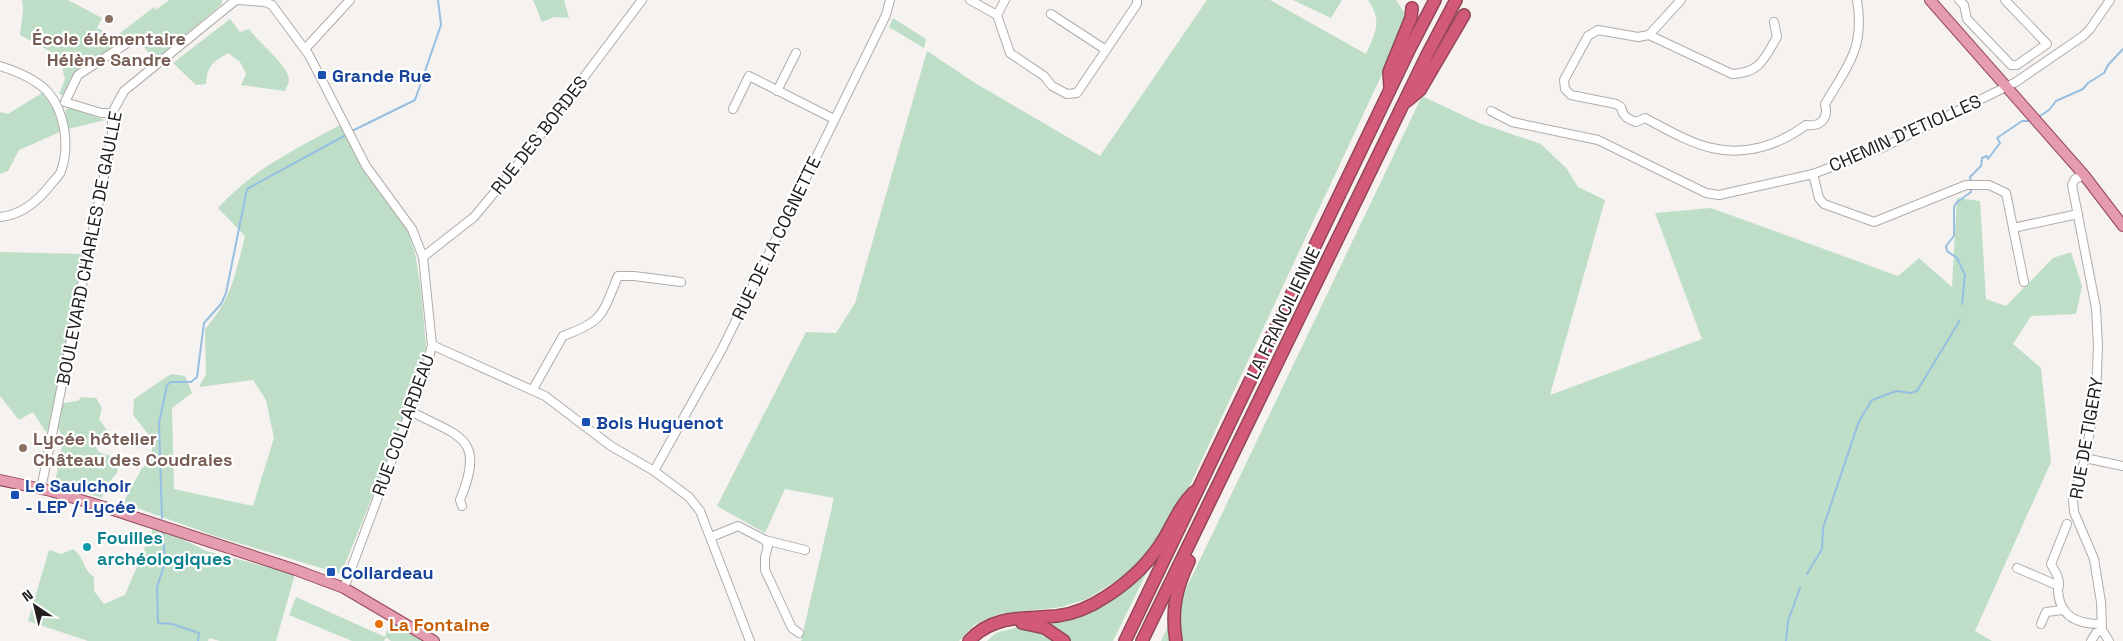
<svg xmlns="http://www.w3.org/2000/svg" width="2123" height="641" font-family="'Space Grotesk',sans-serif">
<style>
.green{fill:#bedec8}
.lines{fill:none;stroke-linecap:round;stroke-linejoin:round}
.stream{stroke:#96bfe1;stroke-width:2}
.minor-casing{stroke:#b0acaa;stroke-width:10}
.major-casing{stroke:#944659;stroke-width:12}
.highway-casing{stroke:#944659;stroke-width:14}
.minor{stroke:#fff;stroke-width:8}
.major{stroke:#e49cae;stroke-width:10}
.highway{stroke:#d25a78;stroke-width:11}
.education-dot{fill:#8d6e63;stroke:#fff;stroke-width:2}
.transit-dot{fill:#1a4fb4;stroke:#fff;stroke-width:2}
.culture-dot{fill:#0f9aa8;stroke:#fff;stroke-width:2}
.food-dot{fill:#e8710a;stroke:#fff;stroke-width:2}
.labels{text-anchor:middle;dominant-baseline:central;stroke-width:4.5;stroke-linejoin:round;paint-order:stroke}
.education-label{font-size:18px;font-weight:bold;fill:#785e54;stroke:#fff}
.transit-label{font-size:18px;font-weight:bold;fill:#164399;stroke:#fff;text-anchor:start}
.street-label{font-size:18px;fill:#21201f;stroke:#fff}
.culture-label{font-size:18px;font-weight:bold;fill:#0d838f;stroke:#fff;text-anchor:start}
.food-label{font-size:18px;font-weight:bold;fill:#c56008;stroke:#fff;text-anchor:start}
</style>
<rect width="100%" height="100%" fill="#f6f2f0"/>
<g class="green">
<path d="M22 0H68L102 18 97 28 115 37 154 7 156 10 169 0H222V2L221 5 155 61 135 36 76 74 66 96 59 94 65 79 62 68 64 59 20 35 23 10Z"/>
<path d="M533 0H564L569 18 554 17 542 22Z"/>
<path d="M1207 0H1270L1366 54C1375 32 1383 22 1368 0H1396L1404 12 1405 25 1190 485 1158 540 1136 566 1117 580 1087 599 1061 607 998 614 974 625 959 641H801L834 498 785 489 765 533 717 506 806 332 836 333 855 303 927 51 975 83 1100 156Z"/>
<path d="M1293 0H1342L1331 18Z"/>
<path d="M893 18 926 39 924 48 889 27Z"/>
<path d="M230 19 240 32 249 29C257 41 290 67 289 80 289 83 286 88 285 91L241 85 246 74 240 62 228 53C213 62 207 66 206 84L196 85 173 63Z"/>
<path d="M42 93C53 105 58 115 62 131L19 150 8 171 0 174V112L8 114Z"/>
<path d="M1422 96 1479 123 1541 144 1567 169 1578 187 1605 200 1550 395 1702 339 1655 213 1711 208 1898 276 1919 258 1952 287 1957 198 1980 201 1986 299 2006 306 2053 258 2071 252 2082 286 2076 314 2031 316 2013 344 2041 368 2051 462 1975 631 1992 641H1161Z"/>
<path d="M70 108 105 120 68 129 65 114 66 109Z"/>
<path d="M340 125 373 183 407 229 415 253 421 290 426 347 422 374 341 574 215 536 123 503 142 468 152 459V439L133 415 134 399 171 374 185 376 192 393 172 408 174 489 253 506 274 438 266 400 253 380 199 387 206 374 205 329C231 301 236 272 245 236L218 208C253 169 294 150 340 125Z"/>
<path d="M0 252 83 254 80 280 50 432 45 431 33 412 19 420 0 396Z"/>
<path d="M81 397 96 398 102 408 99 419 108 432 94 444 99 452 119 459 117 473 108 483 102 498 55 483 63 440 58 428 63 403 78 401Z"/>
<path d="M161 528 206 551 295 574 276 641H220L209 638 208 641H88L28 621 49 550 61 554 73 549C86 558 81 568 94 577V591L104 604 125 595 153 529Z"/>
<path d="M1145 569 1147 572 1113 641H1068L1033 623C1089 618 1106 608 1145 569Z"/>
<path d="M296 597 385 637 390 620 425 641H391L386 637 384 641H352L289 615Z"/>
<path d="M1018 627 1039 631 1057 641H987L996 633Z"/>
</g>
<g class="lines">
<g class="stream">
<path d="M2037 118 2049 110 2056 101 2083 89 2088 83 2104 73 2108 65 2123 49"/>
<path d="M352 131 415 100 441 25 438 0"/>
<path d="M1971 183 1970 177 1981 166 1982 158 1987 156 1988 159 2000 143 1997 138 2022 121H2031"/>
<path d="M1962 304 1965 275 1957 258 1947 251 1946 246 1954 236V207L1956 203 1971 192V188"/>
<path d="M162 518 159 423 167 385 171 382H191L197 377 204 323 221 304 226 293 247 189 344 136"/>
<path d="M163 533 165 563 157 587 158 623 172 624 199 633 198 641"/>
<path d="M1807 574 1822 549 1823 528 1859 421 1872 400 1896 391 1911 393 1917 391 1960 320"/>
<path d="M1786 641 1788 621 1800 588"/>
</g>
<defs>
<g id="minor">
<path d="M238 0 265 2 272 5 309 55 366 166 412 229 423 257 432 345 427 366 344 588"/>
<path d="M970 0 997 15 1010 53 1044 76 1052 86 1067 94 1077 93 1137 4V0"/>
<path d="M1681 0 1649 35 1638 37 1598 30 1588 36 1564 80 1565 89 1571 95 1616 104 1621 107C1623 117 1628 119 1636 122L1645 118C1666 129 1689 143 1712 148 1746 156 1779 145 1806 125 1820 127 1829 119 1825 104 1848 65 1865 48 1857 0"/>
<path d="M1959 0 1964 5 1967 19 2011 65H2017L2047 44 2005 0"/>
<path d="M1051 14 1106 50"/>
<path d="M997 15 1005 0"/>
<path d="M1649 35 1732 74C1760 73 1764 59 1777 37L1774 22"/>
<path d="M305 49 350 0"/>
<path d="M0 66C16 71 35 79 47 91 65 111 70 146 61 171 60 175 55 179 52 183 39 200 22 215 0 217"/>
<path d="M777 91 796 53"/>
<path d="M65 102 78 75 129 42"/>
<path d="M65 102 101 113H112"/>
<path d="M733 109 749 76 834 119"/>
<path d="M1491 111 1512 122 1598 140 1706 193 1719 195 1813 174 1884 147 2016 82 2083 36 2090 29 2110 0"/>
<path d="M1813 174 1819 198 1824 204 1874 222 1966 185H1989L2006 193 2024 282"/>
<path d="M2084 175 2075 179 2072 185 2096 308 2098 346 2096 397 2085 458 2073 500 2074 512 2094 559 2101 602 2102 630 2109 641"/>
<path d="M2013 228 2078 214"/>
<path d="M423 257 474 217 523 158 642 0"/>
<path d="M432 345 545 396 611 446 654 471 689 497 700 511 750 641"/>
<path d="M533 389 563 336C604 321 602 315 618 276H634L681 282"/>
<path d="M410 411C460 437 486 437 460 500L462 506"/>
<path d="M2085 458 2123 466"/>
<path d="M654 471 722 349 886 15 890 0"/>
<path d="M41 489 112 136V113L124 91 236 0"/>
<path d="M2067 524 2051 564C2053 569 2057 573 2058 578 2060 582 2058 586 2058 590 2059 616 2077 624 2101 624"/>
<path d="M711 537 738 526 765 540 768 546 765 557V570L792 628 799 633"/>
<path d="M765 540 805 550"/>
<path d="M2017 568 2059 586"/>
<path d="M2041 624 2046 612 2063 610"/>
<path d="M2091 641 2096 633 2102 630"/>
</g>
<g id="major">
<path d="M1930 0 2084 175 2123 226"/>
<path d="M0 480 51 491 104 507 296 570 344 588 434 641"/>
</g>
<g id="highway">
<path d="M1390 87 1389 72 1411 18 1412 8"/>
<path d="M1407 101 1420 90 1464 15"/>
<path d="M1022 623 1045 628 1064 641"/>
<path d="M969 641C993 614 1025 619 1057 616 1074 614 1092 606 1107 596 1130 581 1151 561 1165 537 1175 520 1180 506 1194 492"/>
<path d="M1125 641 1410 48 1435 0"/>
<path d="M1142 641 1427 55 1456 0"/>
<path d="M1176 641C1171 611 1176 588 1189 561"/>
</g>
</defs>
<use href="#minor" class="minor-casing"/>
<use href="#major" class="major-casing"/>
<use href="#highway" class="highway-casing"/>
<use href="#minor" class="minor"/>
<use href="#major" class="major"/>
<use href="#highway" class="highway"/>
</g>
<g class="education-dot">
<circle cx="109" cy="19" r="5"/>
<circle cx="23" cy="448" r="5"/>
</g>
<g class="transit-dot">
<rect x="317" y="70" width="10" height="10" rx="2.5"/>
<rect x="581" y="417" width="10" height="10" rx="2.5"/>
<rect x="10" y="490" width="10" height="10" rx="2.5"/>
<rect x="326" y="567" width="10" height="10" rx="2.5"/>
</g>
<circle class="culture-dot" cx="87" cy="547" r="5"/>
<circle class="food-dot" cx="379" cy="624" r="5"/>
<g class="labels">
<g class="education-label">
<text x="109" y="38">École élémentaire<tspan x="109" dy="21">Hélène Sandre</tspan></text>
<text x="33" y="438" text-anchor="start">Lycée hôtelier<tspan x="33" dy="21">Château des Coudraies</tspan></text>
</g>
<g class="transit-label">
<text x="332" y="75">Grande Rue</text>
<text x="596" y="422">Bois Huguenot</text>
<text x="25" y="485">Le Saulchoir<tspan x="25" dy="21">- LEP / Lycée</tspan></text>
<text x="341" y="572">Collardeau</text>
</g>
<g class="street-label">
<text transform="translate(1905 133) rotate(-24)">CHEMIN D'ETIOLLES</text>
<text transform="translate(539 135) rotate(-52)">RUE DES BORDES</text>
<text transform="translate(776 238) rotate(-64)">RUE DE LA COGNETTE</text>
<text transform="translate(89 248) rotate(-79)">BOULEVARD CHARLES DE GAULLE</text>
<text transform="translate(1283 313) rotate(-64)">LA FRANCILIENNE</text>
<text transform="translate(403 425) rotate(-70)">RUE COLLARDEAU</text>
<text transform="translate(2086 438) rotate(-80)">RUE DE TIGERY</text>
</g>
<g class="culture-label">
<text x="97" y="537">Fouilles<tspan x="97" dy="21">archéologiques</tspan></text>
</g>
<g class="food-label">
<text x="389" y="624">La Fontaine</text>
</g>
</g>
<g transform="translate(35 606) rotate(325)" stroke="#ffffff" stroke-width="4" paint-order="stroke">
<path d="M0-4L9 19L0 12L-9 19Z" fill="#21201f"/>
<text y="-8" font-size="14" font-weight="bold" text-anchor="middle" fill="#21201f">N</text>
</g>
</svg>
